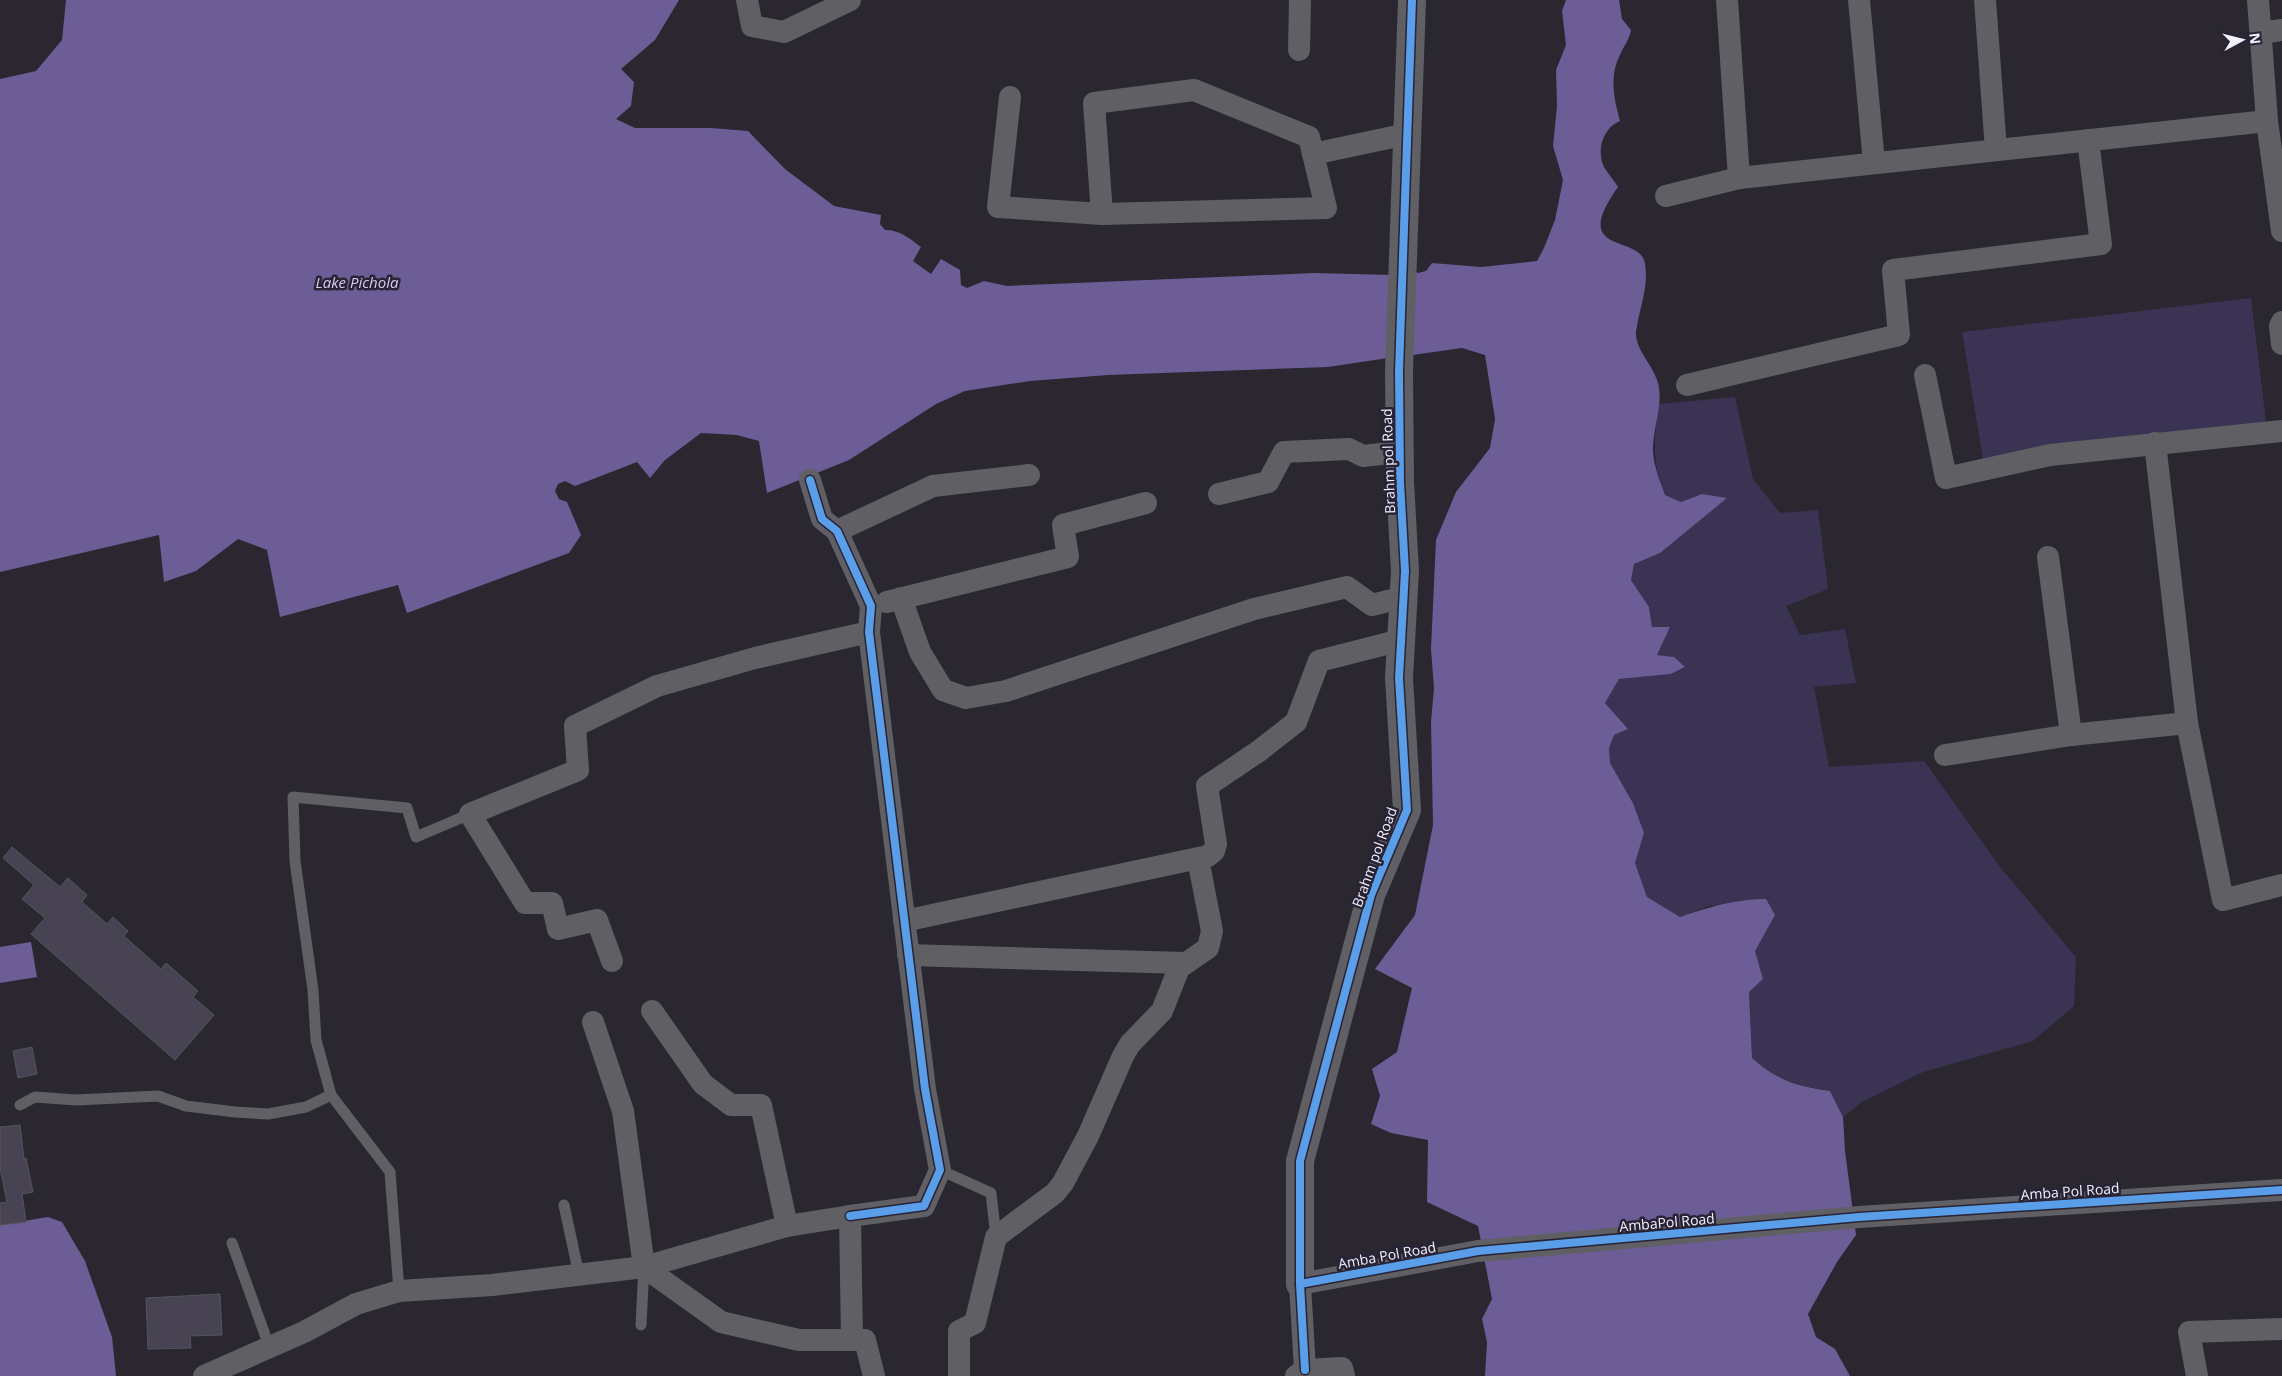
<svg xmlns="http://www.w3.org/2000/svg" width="2282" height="1376" font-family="'Open Sans',sans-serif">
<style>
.green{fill:#3b3353}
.water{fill:#6c5d96}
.building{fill:#484353;stroke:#55535b}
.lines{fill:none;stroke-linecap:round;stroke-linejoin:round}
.service{stroke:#605f64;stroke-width:11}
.minor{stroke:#605f64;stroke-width:22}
.tertiary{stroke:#605f64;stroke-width:28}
.cycleway-casing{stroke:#282335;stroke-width:11}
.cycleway{stroke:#5a9eea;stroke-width:8}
.labels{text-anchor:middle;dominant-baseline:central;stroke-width:5;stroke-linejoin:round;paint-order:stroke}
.street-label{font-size:14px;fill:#f4f1fd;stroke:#282335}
.water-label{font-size:15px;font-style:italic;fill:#d6cef2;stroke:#282335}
</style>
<rect width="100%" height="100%" fill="#2a2731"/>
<g class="green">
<path d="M2251 298 2266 422 1983 459 1962 332Z"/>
<path d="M1735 397 1753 479 1780 513 1818 510 1828 589 1786 606 1800 635 1845 629 1856 683 1814 687 1829 767 1924 761 2001 868 2076 957 2074 1006 2033 1041 1923 1072 1862 1102 1843 1117 1830 1091C1796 1086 1778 1080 1752 1058L1749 991 1763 979 1755 951 1712 905 1680 917 1647 897 1635 863 1644 833 1633 803 1610 763 1609 747 1614 735 1628 729 1605 703 1619 679 1671 674 1685 668 1674 657 1657 655 1670 627 1652 628 1649 607 1631 580 1634 564 1660 553 1702 494 1681 502 1665 496C1651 460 1654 442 1659 404Z"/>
</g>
<g class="water">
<path d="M66 0H679L655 40 621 69 634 82 631 106 616 119 635 128H711L748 131 785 169 834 206 881 215 880 224 885 230C900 230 909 238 921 247L913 261 931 274 941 259 960 270 961 285 967 288 984 281 1007 286 1315 273 1392 275 1388 358 1328 367 1108 375 1030 381 965 391 936 404 849 460 767 493 759 441 737 435 701 433 665 460 650 478 637 462 575 486 565 481 558 484 555 491 559 499 567 502 581 535 569 553 407 613 398 585 280 617 267 550 238 539 196 571 164 582 159 535 0 572V79L36 71 62 40Z"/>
<path d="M1566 0H1619L1622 19 1631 30C1629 41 1624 45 1620 55 1609 76 1614 99 1620 121 1603 128 1596 150 1604 167 1608 174 1614 180 1618 187 1568 257 1641 233 1645 264 1649 288 1639 308 1636 332 1635 349 1652 364 1657 380 1665 403 1652 428 1653 452 1654 467 1660 481 1665 495L1681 502 1702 494 1727 498 1660 553 1634 564 1631 580 1649 607 1652 627H1670L1657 655 1674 657 1685 667 1671 674 1619 679 1605 703 1628 729 1614 735 1609 748 1610 763 1633 803 1644 833 1635 863 1647 897 1680 917C1709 907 1736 899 1766 899L1775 915 1755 951 1763 979 1749 992 1752 1058C1779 1081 1795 1086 1830 1091L1843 1117 1845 1151 1856 1235 1837 1262 1808 1314 1816 1337 1835 1349 1850 1376H1485L1487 1342 1482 1319 1492 1299 1478 1226 1427 1202 1428 1140 1391 1133 1371 1124 1380 1096 1372 1069 1397 1052 1412 988 1375 969 1415 915 1433 825 1431 722 1434 688 1431 649 1436 540 1456 492 1490 448 1495 419 1485 355 1462 348 1412 355 1414 271 1418 273 1426 271 1432 263 1481 267 1537 261 1544 248 1555 220 1563 180 1553 146 1557 106 1556 70 1566 45 1562 11Z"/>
<path d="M31 942 37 977 0 983V947Z"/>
<path d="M48 1217 62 1222 85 1261 112 1337 116 1376H0V1225Z"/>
</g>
<g class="building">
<path d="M12 847 60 887 68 878 87 895 82 902 107 924 113 917 128 931 124 936 161 969 166 963 198 991 193 997 214 1015 175 1060 31 934 45 918 22 899 34 885 3 858Z"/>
<path d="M32 1047 37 1074 18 1078 13 1051Z"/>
<path d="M20 1125 24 1159 26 1158 33 1192 22 1194 26 1222 0 1225V1203L7 1202 0 1168V1127Z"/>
<path d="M220 1294 222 1335 190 1336 191 1348 148 1349 146 1298Z"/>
</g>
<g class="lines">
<g class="service">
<path d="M20 1105 35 1097 76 1100 158 1096 186 1106 235 1112 268 1114 306 1107 331 1095"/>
<path d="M940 1170 991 1193 996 1237"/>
<path d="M564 1205 579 1275"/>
<path d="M232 1243 269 1346"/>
<path d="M399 1291 390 1172 331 1095 316 1040 313 990 295 861 293 797 407 808 416 837 470 814"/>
<path d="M641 1325 644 1267"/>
</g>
<g class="minor">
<path d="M747 0 752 26 784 32 850 0"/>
<path d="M1727 0 1739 178 2267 121"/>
<path d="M1859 0 1874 163"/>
<path d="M1985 0 1996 150"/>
<path d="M2258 0 2267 121 2282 231"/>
<path d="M2261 33 2282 30"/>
<path d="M1299 50 1300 0"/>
<path d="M1194 90 1309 137 1326 208 1102 214 1094 103Z"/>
<path d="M1010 97 998 207 1102 214"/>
<path d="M1313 154 1407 134"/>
<path d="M1666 196 1739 178"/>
<path d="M2282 322 2280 326 2282 344"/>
<path d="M1925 375 1946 478 2050 455 2282 431"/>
<path d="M1687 385 1899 335 1893 270 2101 244 2088 140"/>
<path d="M2155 443 2187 723 2223 900 2282 885"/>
<path d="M810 480 822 519 837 531 871 606 869 632 925 1089 940 1170 924 1206 850 1216"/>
<path d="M1219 494 1268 482 1284 452 1349 449 1363 456 1399 452"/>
<path d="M837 531 933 486 1029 475"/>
<path d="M2048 557 2071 735"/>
<path d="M901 598 920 652 943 690 966 698 1006 691 1254 609 1347 587 1372 605 1404 597"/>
<path d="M887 602 1068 557 1063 525 1146 503"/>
<path d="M1945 755 2071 735 2187 723"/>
<path d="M904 921 1208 856 1214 851 1216 844 1207 786 1259 751 1296 722 1319 661 1401 640"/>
<path d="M908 955 1184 963"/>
<path d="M612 961 597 920 558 929 552 903H525L470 814 578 770 575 726 657 686 755 658 869 632"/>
<path d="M652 1011 703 1084 731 1105H761L787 1226 850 1216 852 1340H865L874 1376"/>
<path d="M593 1022 623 1111 644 1267 787 1226"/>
<path d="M1305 1370 1300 1284 1478 1251 1859 1217 2282 1190"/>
<path d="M204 1376 304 1332 356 1304 399 1291 492 1285 644 1267 721 1322 799 1340H852"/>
<path d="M959 1376V1331L975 1323 996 1237 1055 1193 1063 1183 1088 1136 1123 1056 1130 1044 1162 1011 1179 968 1208 948 1212 931 1198 859"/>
<path d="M1296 1376 1305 1370 1342 1368 1344 1376"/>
<path d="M2197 1376 2189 1332 2282 1329"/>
</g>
<path class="tertiary" d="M1300 1284V1161L1371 895 1407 810 1399 678 1405 571 1400 482 1399 371 1412 0"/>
<defs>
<g id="cycleway">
<path d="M810 480 822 519 837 531 871 606 869 632 925 1089 940 1170 924 1206 850 1216"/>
<path d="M1300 1284 1478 1251 1859 1217 2282 1190"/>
<path d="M1305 1370 1300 1284V1161L1371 895 1407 810 1399 678 1405 571 1400 482 1399 371 1412 0"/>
</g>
</defs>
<use href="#cycleway" class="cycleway-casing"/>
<use href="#cycleway" class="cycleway"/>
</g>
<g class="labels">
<g class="street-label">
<text transform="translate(1388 461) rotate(-92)">Brahm pol Road</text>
<text transform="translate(1374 857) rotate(-70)">Brahm pol Road</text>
<text transform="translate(2070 1191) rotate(-4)">Amba Pol Road</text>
<text transform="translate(1667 1222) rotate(-5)">AmbaPol Road</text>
<text transform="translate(1387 1255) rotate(-10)">Amba Pol Road</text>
</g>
<g class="water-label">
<text x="357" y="282">Lake Pichola</text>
</g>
</g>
<g transform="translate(2242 40) rotate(83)" stroke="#282335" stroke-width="4" paint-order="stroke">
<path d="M0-4L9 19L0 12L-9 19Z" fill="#f4f1fd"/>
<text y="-8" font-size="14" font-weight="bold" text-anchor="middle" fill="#f4f1fd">N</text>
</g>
</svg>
